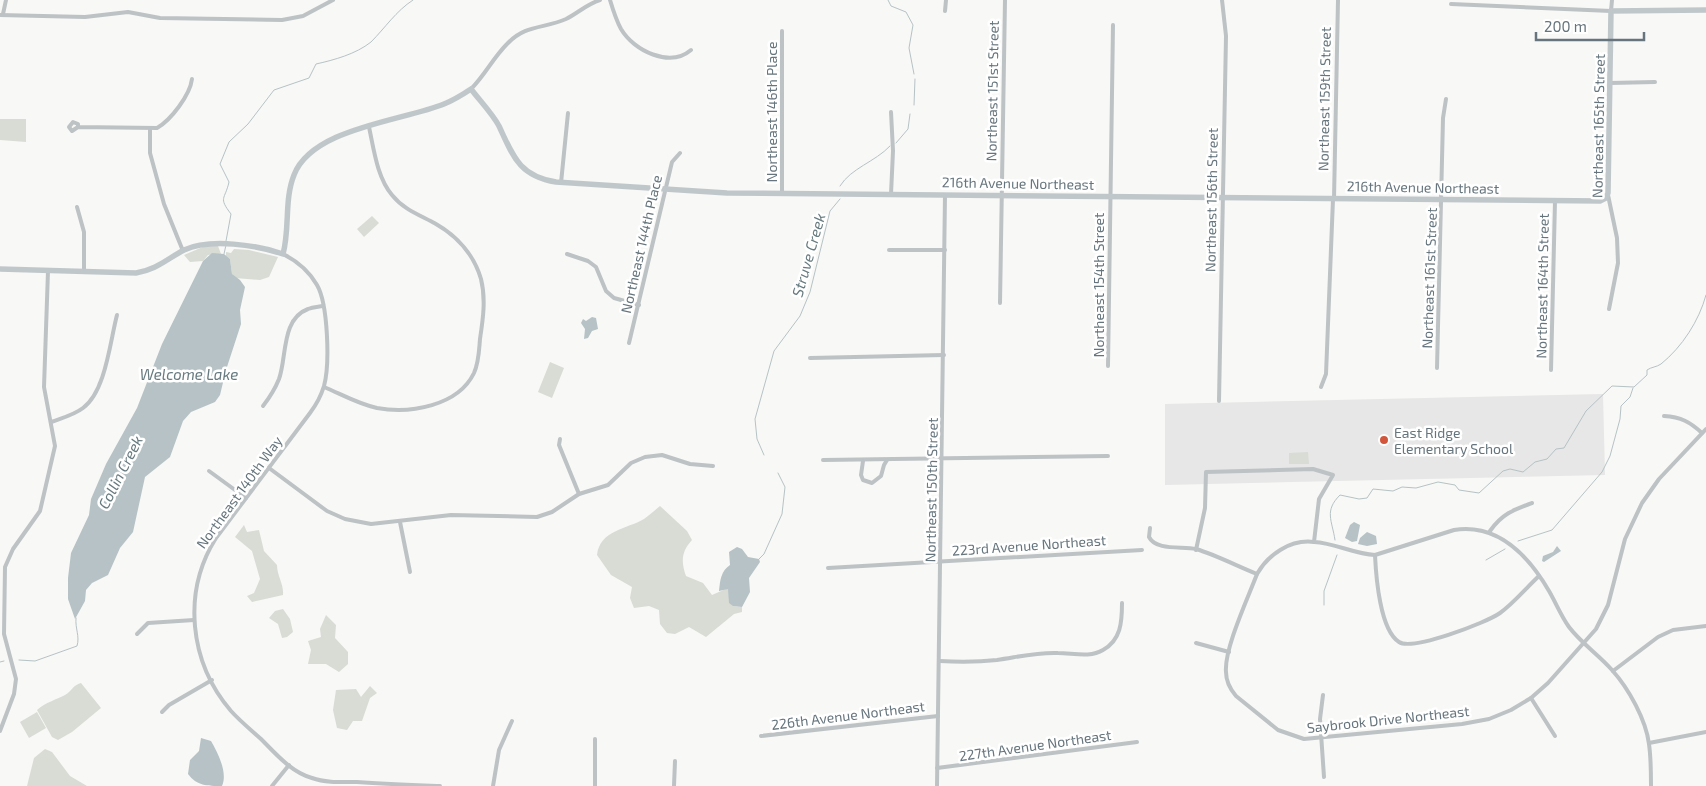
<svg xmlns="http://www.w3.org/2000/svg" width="1706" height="786" font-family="'Exo 2',sans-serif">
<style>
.built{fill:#e6e7e6}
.green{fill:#d8dcd5}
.water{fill:#b6c2c5}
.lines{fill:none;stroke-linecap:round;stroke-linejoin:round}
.stream{stroke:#b6c2c5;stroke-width:1}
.street{stroke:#bdc2c5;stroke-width:4}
.secondary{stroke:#c0c7ca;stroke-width:5.5}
.poi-dot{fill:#d1563c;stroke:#fff;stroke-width:2}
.labels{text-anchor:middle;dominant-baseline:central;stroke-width:5;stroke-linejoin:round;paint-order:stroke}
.street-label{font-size:14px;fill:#66757d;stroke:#fff}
.poi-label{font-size:14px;fill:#66757d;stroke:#fff;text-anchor:start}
.water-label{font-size:15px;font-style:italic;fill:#667a7f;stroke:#fff}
</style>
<rect width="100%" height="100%" fill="#f8f8f6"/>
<path class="built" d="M1603 394 1605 475 1165 485V404Z"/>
<g class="green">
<path d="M0 119H26V142L0 140Z"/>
<path d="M372 216 379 223 364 237 357 229Z"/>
<path d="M205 246H218L221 254 208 255 203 261 190 262 184 255Z"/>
<path d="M234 249 249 250 278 257 269 277 260 280 235 278 232 274 230 259 226 256V252L231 253Z"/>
<path d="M550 362 564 368 552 398 538 392Z"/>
<path d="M1308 452 1309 464H1289V453Z"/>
<path d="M660 506 687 531 692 540C681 552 681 562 686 576L703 583 712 595 728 588 733 606 742 607V612L734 614 706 637 689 627 675 634 667 633 660 624 659 610 649 606 634 608 630 598 632 587 611 575 597 555C600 530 627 529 644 519 650 515 655 510 660 506Z"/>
<path d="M244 525 247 532 259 530 264 551 277 565C277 576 284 584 283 595L252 602 247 596 254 593 260 579 252 551 235 537Z"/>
<path d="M283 609 290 619 293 632 287 637 282 638 278 624 269 618 275 611Z"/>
<path d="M326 615 336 625 335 638 348 652V664L339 672 326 664H308L311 650 308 641 321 637 320 629Z"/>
<path d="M81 683 101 708 72 732 58 740 52 737 37 710C46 702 56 700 65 695 72 691 73 685 81 683Z"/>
<path d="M370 686 377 693 370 698 362 721H353L347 730 337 728 333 710 336 690 356 689 361 697Z"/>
<path d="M37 712 46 728 29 738 20 722Z"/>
<path d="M45 749 52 752 70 776 87 786H27L34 758Z"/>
</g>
<g class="water">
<path d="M212 253 224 254 230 259 232 274 240 280 245 287 240 310 241 324 226 370 220 395 215 402 191 412 183 421 170 457 145 477 133 532 120 548 108 575 92 583 86 590 85 601 75 619 68 599V578L71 553 89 515 91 499 106 464 137 408 162 344 203 261Z"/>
<path d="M592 317 596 318 598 329 592 331 588 338 584 339 585 329 581 323 583 319 586 321Z"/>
<path d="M1354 522 1360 525 1357 541 1352 542 1345 538 1350 525Z"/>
<path d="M1367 532 1376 536 1377 544 1367 546 1358 544 1360 538Z"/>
<path d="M1557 546 1561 551 1544 562 1542 561 1543 556 1553 552Z"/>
<path d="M737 547 742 549 748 557 759 559 760 562 749 578 750 592 742 607 733 606 729 603 728 589 719 591C720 580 721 571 730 565L729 552Z"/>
<path d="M201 738 211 741C218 753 228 773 222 786 207 786 197 786 188 774L190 760 199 751Z"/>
</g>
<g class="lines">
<g class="stream">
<path d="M888 0 891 6 906 12 913 25 909 48 914 74"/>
<path d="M914 105 915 79"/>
<path d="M896 143 908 129 910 114"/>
<path d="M840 186C851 168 875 162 890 146"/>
<path d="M226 241 231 214C218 197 225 200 229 182L220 164 229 142 248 124 274 90 309 78 316 64C334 60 356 54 371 42 385 28 396 11 413 0"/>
<path d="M224 254 226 245"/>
<path d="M764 455 757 439 755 419 774 351 800 316 810 292 830 211 840 199"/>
<path d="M1335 540C1332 520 1324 511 1340 495L1359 499 1367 498 1373 489 1393 491 1402 487 1416 488 1438 482 1455 485 1459 490 1479 493 1503 471 1510 469 1523 472 1535 462 1547 459 1556 449 1564 448 1586 411 1612 386 1634 387 1647 375V370C1651 367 1657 367 1661 364 1682 347 1699 321 1706 295"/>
<path d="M1518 541 1552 530 1602 472 1610 456 1620 419 1621 406 1630 397 1633 388"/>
<path d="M759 559 764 554 782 514 785 487 778 473"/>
<path d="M1486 560 1505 549"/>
<path d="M1324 605V591L1337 555"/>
<path d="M19 660 35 661 77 646C80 636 75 629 76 618"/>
<path d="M0 662 4 661"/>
</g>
<g class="street">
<path d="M610 0C613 10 616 20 621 29 634 51 670 68 691 50"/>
<path d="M1451 4 1611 11 1612 0"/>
<path d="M945 11 946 0"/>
<path d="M3 14 6 0"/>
<path d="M0 15 85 17 128 12 160 18 282 20 303 16 333 0"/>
<path d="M1610 83 1655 82"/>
<path d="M471 89C485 75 493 58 507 44 526 24 544 29 566 19 578 13 587 4 600 0"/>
<path d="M78 127 72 131 69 127 73 122 78 124V127L157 128C171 120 190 95 192 79"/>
<path d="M150 129V153L164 204 183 251"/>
<path d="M561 183 568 113"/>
<path d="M782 193V31"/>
<path d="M891 194 893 151 891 112"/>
<path d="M1608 195 1617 238 1618 263 1609 309"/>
<path d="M1334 199 1338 0"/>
<path d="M77 207 84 232V272"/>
<path d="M889 250H945"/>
<path d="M283 254C297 261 309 271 317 285 328 304 330 364 324 386 321 396 316 405 310 413L216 538C182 592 189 662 231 711 240 721 251 730 261 739 276 754 291 772 312 778 326 783 342 782 357 782 385 784 413 785 440 786"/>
<path d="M567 254 588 261 596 267 606 291 614 298 639 305"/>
<path d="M1000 303 1005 0"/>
<path d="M629 343 672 162 680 153"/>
<path d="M810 358 944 355"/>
<path d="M1108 366 1113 25"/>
<path d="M1437 368 1443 118 1446 99"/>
<path d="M1551 370 1555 201"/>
<path d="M324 387C341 394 358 404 377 408 410 414 458 406 474 373 479 362 479 350 480 339 483 319 486 299 481 279 474 255 457 236 436 224 420 215 404 210 392 195 377 177 374 150 369 127"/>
<path d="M1321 387 1326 374 1333 199"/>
<path d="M1219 401 1226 36 1222 0"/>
<path d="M263 406C270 397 275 389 279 379 287 357 281 319 308 309 313 307 318 307 323 306"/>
<path d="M1664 416C1681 417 1690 422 1702 433"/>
<path d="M51 422C62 418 74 415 83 408 106 391 110 341 117 315"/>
<path d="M560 439 559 445 579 494"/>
<path d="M823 460 1108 456"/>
<path d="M863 461 861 475 863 480 872 483 881 476 884 465 887 460"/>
<path d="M269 468 327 511 345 519 371 524 451 515 537 517 552 512 579 494 608 485 631 463 645 457 662 455 690 464 713 466"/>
<path d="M209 471 246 498"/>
<path d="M400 522 410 572"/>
<path d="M1150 528 1149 537C1156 551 1182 546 1196 549 1216 555 1237 566 1257 574 1268 555 1290 539 1314 542 1335 543 1354 554 1375 555L1454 530C1498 523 1528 555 1549 591 1556 603 1561 616 1569 627 1581 643 1599 655 1612 670 1629 689 1646 720 1649 744 1651 758 1651 772 1651 786"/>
<path d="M1490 531C1502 514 1513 510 1532 503"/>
<path d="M1196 550 1205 508 1206 472 1313 469 1333 475 1319 499 1314 542"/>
<path d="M1375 555C1376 577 1380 630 1399 642 1412 651 1486 623 1500 613 1514 603 1526 588 1539 576"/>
<path d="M828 568 1142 550"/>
<path d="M1257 574C1248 598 1224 649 1226 672 1226 681 1230 689 1236 696L1278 730 1304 739 1462 724 1489 719 1511 710 1531 698 1548 683 1596 629 1608 605 1625 539 1642 503 1659 479 1706 429"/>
<path d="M137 634 148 623 194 620"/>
<path d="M1196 643 1229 652"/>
<path d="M940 661C959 662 978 662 997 660 1018 657 1037 652 1058 653 1073 653 1090 658 1103 650 1121 640 1122 622 1122 603"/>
<path d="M1613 671 1658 637 1673 630 1706 626"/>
<path d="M1323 695 1320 719 1324 777"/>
<path d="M1531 698 1555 736"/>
<path d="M162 712 169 705 212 680"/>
<path d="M0 731 14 694 16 679 4 634 5 567 13 549 40 511 55 446 44 387 48 271"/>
<path d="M761 736 938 716"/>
<path d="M1649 743 1706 732"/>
<path d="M937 768 1137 742"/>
<path d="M272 786 289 765"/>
<path d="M493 786 499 750 512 721"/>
<path d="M595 786V739"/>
<path d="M674 786 675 761"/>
<path d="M937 786 945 195"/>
</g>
<path class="secondary" d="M0 269 136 273C156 270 167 259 184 250 210 238 257 245 283 254 290 229 284 200 294 175 312 128 402 121 444 104 454 100 462 95 471 89 480 101 492 113 499 126 513 156 519 176 556 182L727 193 1600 201 1606 198 1608 193 1611 11 1706 10"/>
</g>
<circle class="poi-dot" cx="1384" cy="440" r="5"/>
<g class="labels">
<g class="street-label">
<text transform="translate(992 91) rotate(-89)">Northeast 151st Street</text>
<text transform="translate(1324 99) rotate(-89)">Northeast 159th Street</text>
<text transform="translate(771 112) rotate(-90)">Northeast 146th Place</text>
<text transform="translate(1598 126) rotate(-89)">Northeast 165th Street</text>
<text transform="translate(1018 183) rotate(1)">216th Avenue Northeast</text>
<text transform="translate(1423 187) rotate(1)">216th Avenue Northeast</text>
<text transform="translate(1211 200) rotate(-89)">Northeast 156th Street</text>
<text transform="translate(641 244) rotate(-77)">Northeast 144th Place</text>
<text transform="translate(1429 278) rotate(-88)">Northeast 161st Street</text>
<text transform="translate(1098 285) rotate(-90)">Northeast 154th Street</text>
<text transform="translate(1542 286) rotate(-89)">Northeast 164th Street</text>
<text transform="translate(931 490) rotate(-89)">Northeast 150th Street</text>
<text transform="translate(239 492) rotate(-54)">Northeast 140th Way</text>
<text transform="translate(1029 545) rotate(-4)">223rd Avenue Northeast</text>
<text transform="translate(848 715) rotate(-7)">226th Avenue Northeast</text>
<text transform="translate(1388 719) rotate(-6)">Saybrook Drive Northeast</text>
<text transform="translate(1035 745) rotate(-8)">227th Avenue Northeast</text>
</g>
<g class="poi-label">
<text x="1394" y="432">East Ridge<tspan x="1394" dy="16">Elementary School</tspan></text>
</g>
<g class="water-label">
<text transform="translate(808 255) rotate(-74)">Struve Creek</text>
<text x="189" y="374">Welcome Lake</text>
<text transform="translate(120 472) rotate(-63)">Collin Creek</text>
</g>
</g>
<path d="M1536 32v8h108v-8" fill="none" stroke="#66757d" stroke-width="2.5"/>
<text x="1544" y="32" font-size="15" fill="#66757d" stroke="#ffffff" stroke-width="4" paint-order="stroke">200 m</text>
</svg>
